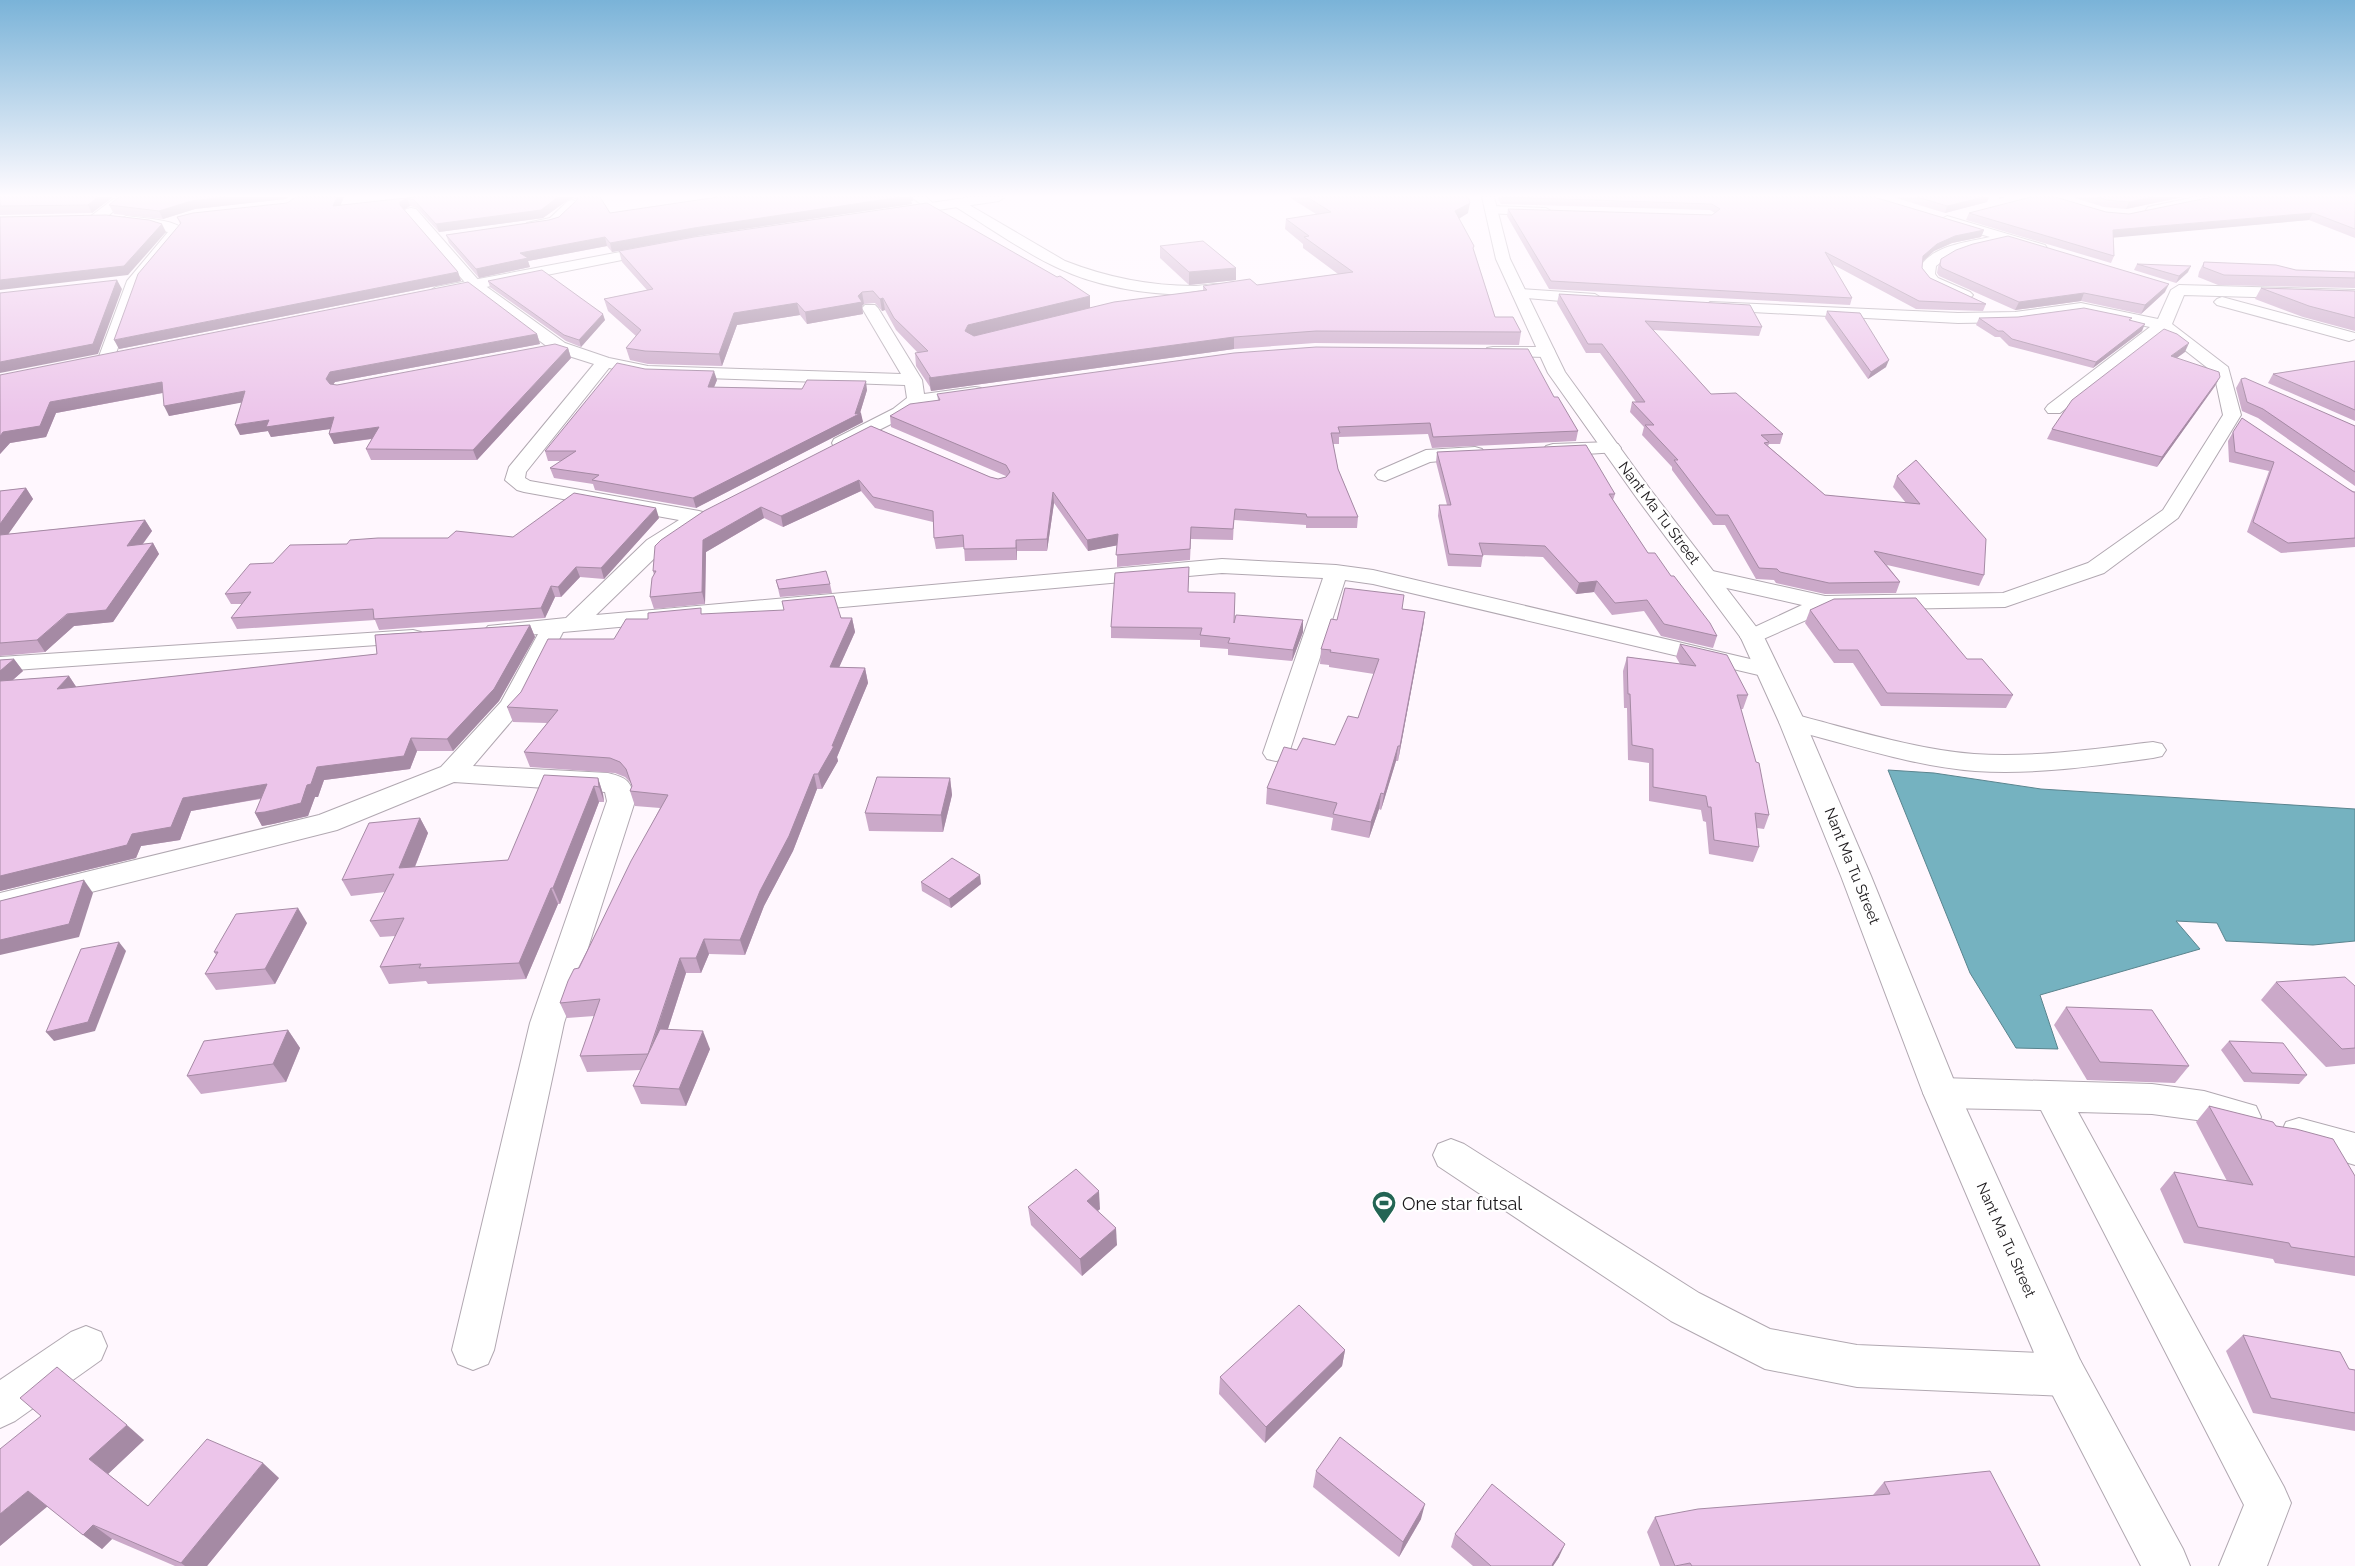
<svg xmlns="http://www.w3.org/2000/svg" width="2355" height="1566" font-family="Raleway,sans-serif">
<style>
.water{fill:#75b2c0;stroke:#5a848e}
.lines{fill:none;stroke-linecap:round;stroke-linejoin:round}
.minor-casing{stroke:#b1a8b1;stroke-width:2}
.major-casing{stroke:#b1a8b1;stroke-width:2}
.minor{fill:#fff;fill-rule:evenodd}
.major{fill:#fff;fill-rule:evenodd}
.wall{fill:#cba9c9}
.shaded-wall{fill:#a58aa4}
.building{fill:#ecc5ea;stroke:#a58aa4}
.labels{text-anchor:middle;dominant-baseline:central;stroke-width:4.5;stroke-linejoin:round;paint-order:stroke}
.street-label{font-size:15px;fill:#1b181b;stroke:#fff}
.near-poi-label{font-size:18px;fill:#1b181b;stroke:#fff;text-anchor:start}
</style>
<rect width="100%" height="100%" fill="#fff7fe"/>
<path class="water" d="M1888 770 1934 773 2041 789 2355 809V941L2313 945 2226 941 2217 923 2176 921 2200 949 2040 995 2058 1049 2016 1048 1970 973Z"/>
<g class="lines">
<defs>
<g id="minor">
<path d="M116 197H130L101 222H91L89 219 91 216Z"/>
<path d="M911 197H926L937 207 931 211Z"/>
<path d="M2195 197H2221L2215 201 2153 214 2146 210 2148 207Z"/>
<path d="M959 199 1065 261C1106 277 1149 286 1194 286 1204 286 1228 280 1235 289 1229 297 1208 295 1198 295 1151 295 1099 288 1056 267 1023 252 986 225 954 206L953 203 954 200Z"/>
<path d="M573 200 579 204 560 224 532 230 525 226 527 223 550 218 568 201Z"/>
<path d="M1492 206 1546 208 1553 212 1546 216 1487 213 1485 210 1487 207Z"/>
<path d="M411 208 416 209 480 282 565 343 609 358 648 366 901 374 862 308 865 305H875L878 308 922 380 924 394 975 387 981 388 984 392 981 396 975 397 921 405 905 417 841 449 834 447 832 443 834 439 893 409 907 398 905 385 648 376 609 368 526 472 525 478 530 481 699 511 706 513 709 517 706 521 700 523 663 550 596 615 1222 559 1336 565 1373 570 1767 663 1776 665 1779 670 1776 675 1767 677 1373 584 1345 580 1289 753 1285 759 1276 761 1267 759 1263 753 1323 578 1222 573 563 632 525 705 473 766 608 773C628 778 631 781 635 801L564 1023 494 1350 488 1364 473 1370 458 1364 452 1350 530 1023 607 801 605 792 454 782 337 830 0 915V893L319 815 441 767 501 702 538 634 496 638 488 636 484 631 488 626 566 618 647 540 679 520 524 492 517 490 505 480 509 467 594 364 553 351 470 288 406 215 404 212 406 209Z"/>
<path d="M126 216C140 218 175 219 184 230L141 282 114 359 112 363H100L98 359 127 281 168 232 121 223 119 220Z"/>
<path d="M1947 216 2045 245 2047 248 2040 252 2001 241 2000 243C1978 248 1955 251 1936 266L1935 274 1938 278 1970 292 1973 295 1970 298C1957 302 1928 286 1921 275L1922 264C1936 245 1968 242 1990 237L1942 223 1940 220Z"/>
<path d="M2179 285 2355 290V300L2184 295 2172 324 2228 367 2241 415 2178 518 2104 573 2005 607 1829 610 1752 644 1744 642 1740 637 1744 632 1802 605 1700 582 1697 577 1700 572 1708 570 1825 596 2003 593 2088 563 2163 510 2223 415 2214 373 2163 333 2060 413H2048L2045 409 2048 405 2150 327 2081 313 2015 322 1958 323 1715 310 1710 308 1707 305 1710 302 1958 313 2015 312 2081 303 2158 319 2171 290Z"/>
<path d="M1520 289 1595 294 1603 299 1595 304 1515 297 1512 294 1515 291Z"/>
<path d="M2222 297 2355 333V339L2349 341 2217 305 2214 302 2217 299Z"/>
<path d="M1493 347H1547L1553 348 1555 352 1553 356 1547 357 1487 356 1485 352 1487 348Z"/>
<path d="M1611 442 1618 444 1621 448 1618 452 1553 456 1546 454 1543 450 1546 446 1553 444Z"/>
<path d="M1475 447 1482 449 1485 453 1482 457 1430 462 1385 481 1378 479 1375 475 1378 471 1426 450Z"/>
<path d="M413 630 421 632 425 637 421 642 0 671V657Z"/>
<path d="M1792 714C1852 729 1912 749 1974 754 2034 758 2094 749 2153 742L2162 744 2166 750 2162 756 2153 758C2094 766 2035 775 1975 771 1910 766 1846 743 1783 728L1779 722 1783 716Z"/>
<path d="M1941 1078 2152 1084 2204 1091 2256 1106 2261 1117 2256 1128 2243 1132 2204 1121 2152 1114 2078 1112 2284 1487 2291 1503 2267 1566H2219L2244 1505 2041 1110 1941 1108 1929 1103 1923 1093 1929 1083Z"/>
<path d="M2299 1118 2355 1133V1165L2286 1144 2281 1133 2286 1122Z"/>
<path d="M1451 1139 1464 1144 1699 1293 1770 1329 1857 1345 2065 1354 2080 1360 2086 1375 2080 1390 2065 1396 1857 1387 1765 1369 1671 1321 1438 1166 1433 1155 1438 1144Z"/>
<path d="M86 1326 101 1332 107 1346 101 1360 15 1421 0 1428V1380L71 1332Z"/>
</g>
<g id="major">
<path d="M971 197H1005L999 201 897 216 890 212 897 208Z"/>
<path d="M1482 197H1494L1510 259 1565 372 1650 489 1764 637 1805 722 1871 876 1959 1093 2080 1360 2183 1549 2190 1566H2141L2050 1390 1923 1093 1841 876 1779 722 1741 638 1636 497 1548 373 1496 259Z"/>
<path d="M657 245 662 246 664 249 662 252 436 297 428 292 436 287Z"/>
</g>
</defs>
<use href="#minor" class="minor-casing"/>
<use href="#major" class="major-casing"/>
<use href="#minor" class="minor"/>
<use href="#major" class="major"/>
</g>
<g class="wall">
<path d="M0 197H113L92 213 0 215Z"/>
<path d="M415 197H600L610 213 718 197H913V201H911L912 204 696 236 1090 308 1203 290V286L1257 285 1338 274 1303 248V244L1285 229 1286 219 1316 214 1289 197H1468V213L1459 218 1474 251 1495 317 1521 332 1519 345 1315 343 1234 349 931 391 930 387 916 366 915 353H918L896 330 885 310 882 311 875 303 864 304 862 306 863 314 807 324 800 315 737 325 722 366 648 364 630 360 626 348 636 336 608 311 604 299 647 290 622 262 619 251 612 252 607 246 528 261 530 267 479 278 449 243 446 235 549 220 559 217 577 200 574 198 568 200 543 218 439 232 417 208 410 206 404 210 458 272 461 281 119 349 180 224 177 217 287 203 341 205Z"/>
<path d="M1497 197H1874L1984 230 1981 237 1952 243 1934 251 1923 261 1922 268 1930 278 1986 304 1983 311 1916 309 1832 264 1852 298 1850 305 1549 289 1507 216 1508 209 1712 215 1715 213 1710 210 1501 204Z"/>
<path d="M1893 197H1989L1987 202 1945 213Z"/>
<path d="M2072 197H2183L2126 209 2104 207Z"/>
<path d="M2355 197V238L2309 220 2113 237 2114 256 2111 263 1966 220 1969 213 2106 212 2129 214Z"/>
<path d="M286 199 195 209 163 219 114 214 109 205Z"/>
<path d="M1160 246 1236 268V280L1189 285 1160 258Z"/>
<path d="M1941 259 2165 292 2141 314 2081 301 2015 310 1939 276 1937 273 1938 267Z"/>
<path d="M2204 262 2296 270 2355 272V288L2218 285 2198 277 2199 272Z"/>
<path d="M2137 264 2188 272 2176 283 2134 270Z"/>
<path d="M488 281 605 320 581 347 566 341 490 287Z"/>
<path d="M2261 288 2355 291V331L2303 317 2255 299Z"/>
<path d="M1559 294 1762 327 1759 336 1653 330 1711 394 1783 434 1780 444H1769L1768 446 1825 495 1906 503 1893 487 1897 476 1984 575 1979 586 1887 565 1900 582 1896 593 1825 594 1776 583 1774 580 1756 579 1725 525H1713L1672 470V467L1642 435 1644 427 1630 412 1632 402H1636L1600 353H1586L1557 303Z"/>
<path d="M1827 311 1886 367 1868 379 1825 318Z"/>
<path d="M1979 318 2131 321 2142 331 2093 368 2009 346 2000 337H1995L1976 325Z"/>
<path d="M537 334 540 344 335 382 333 384 337 385 568 348 571 358 477 460H371L366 449 372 439 334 444 329 434 330 429 271 437 268 431 240 435 242 402 169 416 163 393 56 413 46 437 10 443 0 454V375Z"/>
<path d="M2185 352 2176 358 2220 377 2215 386 2157 467 2047 439 2052 429Z"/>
<path d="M2355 361V421L2268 383 2273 374Z"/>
<path d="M645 369 717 380 714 387 867 390 860 413 863 422 696 508 595 490 593 484 554 478 550 468 562 461H548L545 451Z"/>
<path d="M2241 379 2355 426V486L2258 418 2242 411 2236 388Z"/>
<path d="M937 394 1554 397 1578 431 1576 441 1432 448 1428 434 1339 437V444H1333L1338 469 1358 517 1357 528H1306V525L1234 520 1233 540 1191 539 1190 560 1117 567V545L1088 551 1054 503 1047 551H1017V560L965 561 964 547 936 549 934 538 933 522 875 508 861 491 783 527 764 518 706 552 705 604 654 609 650 597 654 575 653 571 871 426 990 477 998 479 1006 477V476L891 427 890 416 938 400Z"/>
<path d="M2233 432 2355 492V547L2281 553 2247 532 2269 471 2229 462 2228 441Z"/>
<path d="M1437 452 1615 494 1613 500 1648 553 1671 576 1717 636 1713 648 1661 636 1644 611 1612 615 1594 592 1576 594 1543 557 1483 555 1481 567 1448 566 1438 516 1439 505H1447L1436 462Z"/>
<path d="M26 488 33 499 8 534 145 520 152 531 143 544 153 543 159 554 113 622 74 626 45 652 0 656V491Z"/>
<path d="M659 518 604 579 580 577 561 597H555L545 618 379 630 375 620 237 629 231 618 242 604H231L225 594 273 563 347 544 513 537Z"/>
<path d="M1189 567 1188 592 1234 623 1303 620V632L1292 661 1228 655V649L1200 647V640L1111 638V627Z"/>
<path d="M776 580 830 584 832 593 780 597Z"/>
<path d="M1402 609 1425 612 1423 627 1398 761H1396L1381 810 1379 809 1369 838 1331 830 1333 818 1266 804 1267 788 1297 750 1335 745 1358 718 1374 674 1329 667V665L1320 664 1321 649 1337 620Z"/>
<path d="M1810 610 1967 659 2013 695 2006 708 1881 706 1853 663H1834L1805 623Z"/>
<path d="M702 614 852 618 855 632 839 667 865 668 868 683 837 757 838 761 822 789H817L793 851 764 906 745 955 709 954 701 973H686L668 1029 710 1049 686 1106 641 1104 633 1086 641 1070 587 1072 580 1056 594 1016 567 1018 560 1003 660 808 635 806 630 791 632 786 631 783 625 777 615 773 530 767 524 752 547 723 513 722 507 707 648 619Z"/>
<path d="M530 625 535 637 499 701 453 751H417L410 769 324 780 318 797H315L308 816 273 824 262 826 255 813 261 799 191 811 180 840 141 846 136 858 0 891V660L14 659 23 671 13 680 69 676 76 687 377 654 375 635Z"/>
<path d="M1680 644 1748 695 1743 709H1741L1769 815 1764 829 1757 828 1759 847 1753 862 1709 854 1706 822 1703 821 1701 810 1649 801V763L1628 760 1627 708H1624L1623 671 1627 657 1680 664 1676 657Z"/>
<path d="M598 778 603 794 604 802H599L560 904H558L526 979 428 984 426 981 389 984 380 967 395 936 380 937 370 921 385 892 351 896 342 880 420 818 428 833 415 867 508 860Z"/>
<path d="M950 778 952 795 943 832 869 831 865 813Z"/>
<path d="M921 882 981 884 951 908 922 891Z"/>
<path d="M307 923 275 984 216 990 205 974 216 955 214 952Z"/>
<path d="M2276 982 2355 986V1064L2326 1067 2261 1000Z"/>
<path d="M2066 1007 2189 1066 2175 1083 2087 1080 2054 1025Z"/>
<path d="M288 1030 300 1048 286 1082 201 1094 187 1076Z"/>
<path d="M2229 1041 2307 1075 2299 1084 2244 1082 2221 1050Z"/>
<path d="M2209 1106 2276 1126 2355 1176V1276L2275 1263 2273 1259 2184 1243 2160 1189 2174 1172 2227 1181 2196 1122Z"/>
<path d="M1028 1207 1100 1209 1098 1211 1117 1245 1082 1276 1031 1225Z"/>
<path d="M2243 1335 2349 1369 2355 1370V1431L2253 1413 2226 1351Z"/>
<path d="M1345 1350 1342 1366 1265 1443 1219 1394 1220 1377Z"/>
<path d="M41 1416 144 1440 108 1474 148 1506 279 1478 207 1566H175L112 1539 102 1549 47 1506 0 1546Z"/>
<path d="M1316 1471 1421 1519 1399 1557 1313 1487Z"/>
<path d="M1884 1482 2040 1566H1660L1647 1532 1655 1517 1873 1495Z"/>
<path d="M1455 1534 1559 1557 1553 1566H1473L1451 1547Z"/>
</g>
<g class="shaded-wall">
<path d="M98 197H113L92 213 88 205Z"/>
<path d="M225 197H290L286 199 195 209 163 219 159 211 191 201Z"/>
<path d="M337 197H344L337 214 333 206Z"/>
<path d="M558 197H574V198L568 200 543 218 439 232 436 224Z"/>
<path d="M901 197H913V201H911L912 204 696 236 612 252 610 243 694 228Z"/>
<path d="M1984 197H1989L1987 202 1945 213 1947 206Z"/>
<path d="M1999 197H2007L1999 199Z"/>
<path d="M2153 197H2183L2126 209 2129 202Z"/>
<path d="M407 198 410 206 403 210 400 205V202Z"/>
<path d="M1470 203 1468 213 1454 222 1455 211Z"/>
<path d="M2313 213 2309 220 2110 238 2113 230Z"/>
<path d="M162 224 166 232 128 275 0 290V280Z"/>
<path d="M1984 230 1981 237 1952 243 1934 251 1921 263 1923 256 1937 244 1955 236Z"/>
<path d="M605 237 607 246 528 261 530 267 479 278 476 269 520 253Z"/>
<path d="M2191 266 2188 272 2176 283 2179 276Z"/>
<path d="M1236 268V280L1189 285V272Z"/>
<path d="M458 272 461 281 119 349 114 340Z"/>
<path d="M117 280 122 289 98 354 0 373V362Z"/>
<path d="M2169 284 2165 292 2141 314 2145 305Z"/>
<path d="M862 292 864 304 862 306 863 314 807 324 805 312 858 296Z"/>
<path d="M2084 293 2081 301 2015 310 2019 302Z"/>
<path d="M1090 296V308L970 337 965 331 968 325Z"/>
<path d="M883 298 885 310 882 311 880 299Z"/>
<path d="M797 303 800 315 737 325 722 366 719 354 734 313Z"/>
<path d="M603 314 605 320 581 347 579 340Z"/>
<path d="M2145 324 2142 331 2093 368 2096 362Z"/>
<path d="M537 334 540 344 335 382 330 389 326 379 330 372Z"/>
<path d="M1234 337V349L931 391 929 378Z"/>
<path d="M2189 343 2185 352 2166 366 2171 356Z"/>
<path d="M568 348 571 358 477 460 473 450Z"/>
<path d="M1889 360 1886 367 1868 379 1871 372Z"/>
<path d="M714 371 717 380 710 397 708 387Z"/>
<path d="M2220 377 2215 386 2157 467 2162 457Z"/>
<path d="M866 381 867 390 860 413H861L863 422 696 508 693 498 855 414Z"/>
<path d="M162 382 167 392 56 413 46 437 10 443 0 454V436L3 432 50 402Z"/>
<path d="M245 391 250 401 169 416 164 406Z"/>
<path d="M334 417 338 428 271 437 268 431 240 435 235 425 269 420Z"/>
<path d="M379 427 384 437 334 444 329 434Z"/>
<path d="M859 480 861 491 783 527 781 516Z"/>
<path d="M26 488 33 499 0 546V524Z"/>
<path d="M1053 492 1054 503 1047 551V539Z"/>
<path d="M761 507 764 518 706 552 705 604 702 592 703 540Z"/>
<path d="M656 508 659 518 604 579 601 568Z"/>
<path d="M145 520 152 531 133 557 127 546Z"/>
<path d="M1118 534 1119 545 1088 551 1087 540Z"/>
<path d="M1016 540 1017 551V560L1016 548Z"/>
<path d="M153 543 159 554 113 622 74 626 45 652 37 640Z"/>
<path d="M576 567 580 577 561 597 558 587Z"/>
<path d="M1597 581 1594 592 1576 594 1579 583Z"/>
<path d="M551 586 555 597 545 618 541 608Z"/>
<path d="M1425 612 1423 627 1398 761 1400 746Z"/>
<path d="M852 618 855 632 833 681 830 667Z"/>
<path d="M1303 620V632L1292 661 1293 650Z"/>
<path d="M530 625 535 637 499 701 453 751 447 739Z"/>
<path d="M14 659 23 671 0 691V671Z"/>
<path d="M865 668 868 683 837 757 838 761 822 789 818 774 832 746Z"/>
<path d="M69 676 77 688 57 689Z"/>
<path d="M411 738 417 751 410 769 324 780 318 797H315L308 816 273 824 262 826 255 813 307 785 317 767Z"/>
<path d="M1398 746 1396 761 1381 810 1384 794Z"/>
<path d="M814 774 817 789 793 851 764 906 745 955 740 940 760 891Z"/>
<path d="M598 778 603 794 604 802 599 787Z"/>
<path d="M950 778 952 795 943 832 941 815Z"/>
<path d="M267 784 274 796 191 811 180 840 141 846 136 858 0 891V876L132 834 183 798Z"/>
<path d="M594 786 599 802 560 904 553 888Z"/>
<path d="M1381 793 1379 809 1369 838 1371 822Z"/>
<path d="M420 818 428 833 408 884 399 868Z"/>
<path d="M980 875 981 884 951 908 949 899Z"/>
<path d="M84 880 93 893 79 937 0 955V940Z"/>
<path d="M551 888 558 904 526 979 519 963Z"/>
<path d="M298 908 307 923 275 984 265 969Z"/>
<path d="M704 939 709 954 701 973 696 958Z"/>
<path d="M119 942 126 951 95 1031 54 1041 46 1032Z"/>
<path d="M680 958 686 973 655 1069 649 1054Z"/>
<path d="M288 1030 300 1048 286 1082 273 1064Z"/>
<path d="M703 1031 710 1049 686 1106 679 1089Z"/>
<path d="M1099 1191 1100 1209 1089 1218 1087 1201Z"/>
<path d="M1116 1228 1117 1245 1082 1276 1080 1259Z"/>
<path d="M1345 1350 1342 1366 1265 1443 1266 1427Z"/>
<path d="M127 1425 144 1440 108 1474 89 1459Z"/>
<path d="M263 1463 279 1478 207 1566H185L181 1563Z"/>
<path d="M28 1491 48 1506 0 1546V1514Z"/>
<path d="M1425 1504 1421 1519 1399 1557 1403 1542Z"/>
<path d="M93 1525 112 1539 102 1549 83 1535Z"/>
<path d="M1565 1544 1559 1557 1553 1566H1551Z"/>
</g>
<g class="building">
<path d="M0 197H98L88 205 0 206Z"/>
<path d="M119 197H225L191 201 159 211 109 205Z"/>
<path d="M296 197H337L333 206 415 197H558L541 210 436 224 414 200 407 198 400 202V205L458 272 114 340 138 274 181 223 177 217 193 213 287 203Z"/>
<path d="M578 197H600L610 213 718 197H901L694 228 610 243 605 237 520 253 528 258 476 269 446 235 549 220 559 217 577 200Z"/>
<path d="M1307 197H1468L1470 203 1455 211 1474 246 1473 248 1495 317H1513L1521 332 1316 331 1234 337 929 378H931L915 353 928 351 894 318 883 298 880 299 873 291 862 292 858 296 862 302 805 312 797 303 734 313 719 354 645 351 626 348 641 330 604 299 653 289 619 251 694 237 927 203 1057 277 1060 276 1090 296 968 325 965 331 974 336 1114 302 1207 290 1203 286 1250 279 1257 285 1353 272 1304 237 1309 236 1286 219 1331 212Z"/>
<path d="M1502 197H1874L1984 230 1955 236 1937 244 1923 256 1922 268 1930 278 1986 304 1919 301 1825 252 1852 298 1551 281 1508 209 1712 215 1720 209 1712 204Z"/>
<path d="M1917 197H1984L1947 206Z"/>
<path d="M2031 197H2055L2106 212 2129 214 2212 197H2355V229L2313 213 2113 230 2114 256 1969 213Z"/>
<path d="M2098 197H2153L2129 202 2107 200Z"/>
<path d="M106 215 149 220 162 224 124 266 0 280V217Z"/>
<path d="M2008 236 2169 284 2145 305 2084 293 2019 302 1942 268 1940 265 1941 259 1956 250 1973 244Z"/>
<path d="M1203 241 1236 268 1189 272 1160 246Z"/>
<path d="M2204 262 2276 265 2296 270 2355 272V278L2224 275 2203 267Z"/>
<path d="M2137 264 2191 266 2179 276Z"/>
<path d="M542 270 603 314 579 340 564 335 488 281Z"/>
<path d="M117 280 93 344 0 362V293Z"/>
<path d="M468 282 537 334 330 372 326 379 330 384 337 385 555 344 568 348 473 450 366 449 379 427 329 434 334 417 266 427 269 420 235 425 245 391 164 406 162 382 50 402 40 426 3 432 0 436V375Z"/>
<path d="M2261 288 2355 291V318L2309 306Z"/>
<path d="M1559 294 1750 305 1762 327 1645 321 1711 394 1736 393 1783 434 1761 435 1769 442 1764 443 1825 495 1920 504 1897 476 1916 460 1986 539 1984 575 1874 551 1900 582 1829 583 1780 572 1777 569 1759 568 1728 515H1716L1674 460H1678L1645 425H1654L1632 402H1645L1602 344H1588Z"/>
<path d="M2084 308 2132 318 2129 320 2145 324 2096 362 2012 339 2003 331H1998L1979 318 2018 317Z"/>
<path d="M1827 311 1860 313 1889 360 1871 372Z"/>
<path d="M2164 329 2177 334 2189 343 2171 356 2219 372 2220 377 2162 457 2052 429 2072 400Z"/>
<path d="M1316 347 1528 349 1554 397H1558L1578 431 1433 437 1430 423 1338 427 1340 433H1331L1338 469 1358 517H1307L1306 514 1235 509 1233 529 1191 527 1190 549 1116 555 1118 534 1087 540 1053 492 1047 539 1016 540V548L964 549 963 535 934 538 933 511 873 497 859 480 781 516 761 507 703 540 702 592 650 597 652 578 656 571H653L655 546 661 540 704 511 871 426 990 477 998 479 1006 477 1010 472 1006 465 890 416 910 404 940 400 937 394 1234 353Z"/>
<path d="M2355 361V410L2273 374Z"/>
<path d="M617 363 645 369 714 371 708 387 802 389 807 380 866 381 855 414 861 413 693 498 592 480 599 475 550 468 576 451H545Z"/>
<path d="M2245 378 2355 426V472L2263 409 2247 402 2241 379Z"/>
<path d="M2242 418 2353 492H2355V538L2288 543 2253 522 2274 462 2235 452 2233 432Z"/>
<path d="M1586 445 1615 494H1609L1648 553H1655L1671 576H1674L1710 623 1717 636 1664 624 1647 600 1615 603 1597 581 1579 583 1545 546 1479 543 1483 556 1449 554 1439 505H1451L1437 452Z"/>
<path d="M26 488 0 524V491Z"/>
<path d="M574 493 656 508 601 568 576 567 558 587 551 586 541 608 374 619 373 609 231 618 251 592 225 594 250 564 273 563 290 545 347 544 350 540 378 538H448L456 531 513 537Z"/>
<path d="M145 520 127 546 153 543 106 610 67 614 37 640 0 643V535Z"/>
<path d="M1189 567 1188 592 1235 593 1234 623 1236 615 1303 620 1293 650 1228 643 1230 638 1200 635 1202 628 1111 627 1115 573Z"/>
<path d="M826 571 830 584 779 589 776 580Z"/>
<path d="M1345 588 1404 595 1402 609 1425 612 1400 746H1398L1384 794 1381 793 1371 822 1333 814 1337 803 1267 788 1284 747 1297 750 1303 738 1335 745 1348 716 1358 718 1379 659 1330 652 1331 650 1321 649 1331 619 1337 620Z"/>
<path d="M834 596 841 618H852L830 667 865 668 832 746H834L818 774H814L789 836 760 891 740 940 704 939 696 958H680L648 1054 580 1056 600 999 560 1003 568 981 574 969 579 968 631 861 668 795 630 791 632 786 626 769 620 762 610 758 524 752 558 710 507 707 521 692 548 639H614L626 619H648V613L701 608V614L784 610 782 601Z"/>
<path d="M1916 598 1967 659H1982L2013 695 1887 693 1858 650H1839L1810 610 1834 599Z"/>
<path d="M530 625 494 689 447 739 411 738 404 756 317 767 311 784 307 785 301 803 265 812 255 813 267 784 183 798 171 827 132 834 127 845 0 876V681L69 676 57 689 377 654 375 635Z"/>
<path d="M1680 644 1727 655 1748 695H1737L1756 762 1759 763 1769 815 1755 813 1759 847 1714 840 1711 807H1708L1706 796 1653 787V749L1632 745 1630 694H1628L1627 657 1696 666Z"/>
<path d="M14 659 0 671V660Z"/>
<path d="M544 775 598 778 599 787 594 786 553 888H551L519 963 419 968 421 964 380 967 404 918 370 921 394 874 342 880 369 823 420 818 399 868 508 860Z"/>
<path d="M877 777 950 778 941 815 865 813Z"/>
<path d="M952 858 980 875 949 899 921 882Z"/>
<path d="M84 880 69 924 0 940V901Z"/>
<path d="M298 908 265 969 205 974 218 952H214L236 914Z"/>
<path d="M119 942 88 1022 46 1032 81 949Z"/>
<path d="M2345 977 2355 986V1048L2342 1049 2276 982Z"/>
<path d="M2066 1007 2152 1010 2189 1066 2100 1062Z"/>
<path d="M660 1029 703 1031 679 1089 633 1086Z"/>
<path d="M288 1030 273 1064 187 1076 204 1041Z"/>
<path d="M2229 1041 2283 1043 2307 1075 2252 1073Z"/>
<path d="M2209 1106 2273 1122 2276 1126 2296 1129 2333 1139 2355 1176V1257L2291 1247 2289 1243 2198 1227 2174 1172 2253 1185Z"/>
<path d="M1076 1169 1099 1191 1087 1201 1116 1228 1080 1259 1028 1207Z"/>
<path d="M1299 1305 1345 1350 1266 1427 1220 1377Z"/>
<path d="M2243 1335 2340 1352 2349 1369 2355 1370V1413L2271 1398Z"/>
<path d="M57 1367 127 1425 89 1459 148 1506 207 1439 263 1463 181 1563 93 1525 83 1535 28 1491 0 1514V1449L41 1416 20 1398Z"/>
<path d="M1340 1437 1425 1504 1403 1542 1316 1471Z"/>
<path d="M1990 1471 2040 1566H1692L1690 1563 1675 1566 1655 1517 1698 1509 1890 1494 1884 1482Z"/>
<path d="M1492 1484 1565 1544 1552 1565 1553 1566H1491L1455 1534Z"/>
</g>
<linearGradient id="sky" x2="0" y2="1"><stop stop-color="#7ab3d8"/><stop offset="0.47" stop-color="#fffbff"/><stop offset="1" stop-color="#fffbff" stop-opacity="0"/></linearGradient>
<rect width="2355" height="417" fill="url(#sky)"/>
<defs>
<symbol id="stadium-pin" viewBox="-11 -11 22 30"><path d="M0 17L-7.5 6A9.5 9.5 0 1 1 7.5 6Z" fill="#236554" stroke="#fff"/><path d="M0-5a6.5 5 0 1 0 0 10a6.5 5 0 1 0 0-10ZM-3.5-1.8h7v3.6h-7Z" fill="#fff"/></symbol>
</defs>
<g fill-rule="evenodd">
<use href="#stadium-pin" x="1370" y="1189" width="28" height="38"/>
</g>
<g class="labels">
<g class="street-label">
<text transform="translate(1659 513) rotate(53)">Nant Ma Tu Street</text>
<text transform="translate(1852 866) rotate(68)">Nant Ma Tu Street</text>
<text transform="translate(2006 1240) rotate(66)">Nant Ma Tu Street</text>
</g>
<g class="near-poi-label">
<text x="1402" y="1203">One star futsal</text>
</g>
</g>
</svg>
